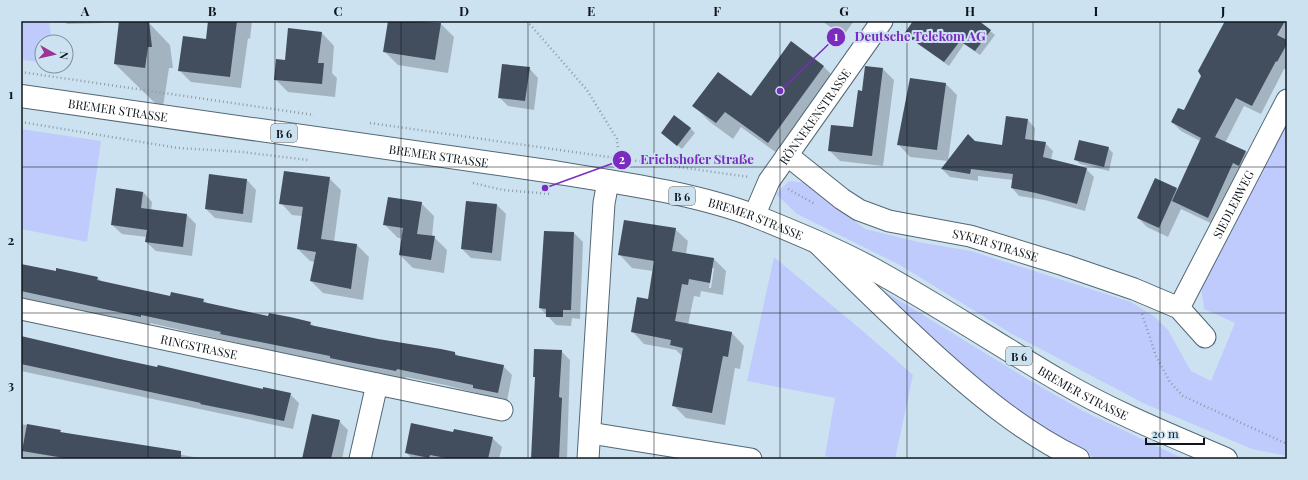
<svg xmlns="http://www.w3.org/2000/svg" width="1308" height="480" font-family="'Playfair Display',serif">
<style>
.green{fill:#c0cbfd}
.shadow{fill:#0003;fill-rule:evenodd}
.building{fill:#424e5e}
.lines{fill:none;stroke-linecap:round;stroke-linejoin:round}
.minor-casing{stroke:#546774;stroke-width:23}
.major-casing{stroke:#546774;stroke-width:24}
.highway-casing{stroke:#546774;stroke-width:24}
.path{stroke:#8b9ca8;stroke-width:2.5;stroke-dasharray:1 3;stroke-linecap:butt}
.minor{stroke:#fff;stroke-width:21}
.major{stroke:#fff;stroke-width:22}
.highway{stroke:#fff;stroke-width:22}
.grid{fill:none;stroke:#0f161b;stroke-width:1;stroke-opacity:0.55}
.labels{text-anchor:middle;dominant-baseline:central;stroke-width:4;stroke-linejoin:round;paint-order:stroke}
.shield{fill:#cce2f1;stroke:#48535b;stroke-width:1}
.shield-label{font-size:11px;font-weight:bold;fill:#0f161b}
.street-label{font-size:12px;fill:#0f161b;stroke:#cce2f1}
.leader{fill:none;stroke:#7b2cbf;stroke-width:1.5}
.callout-dot{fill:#7b2cbf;stroke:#cce2f1;stroke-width:1.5}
.mark-label{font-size:12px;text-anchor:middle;font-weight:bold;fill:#fff}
.callout-label{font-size:13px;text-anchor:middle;font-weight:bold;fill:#7b2cbf;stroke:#cce2f1;stroke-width:4;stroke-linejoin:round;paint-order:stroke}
.neatline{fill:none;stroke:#0f161b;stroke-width:1.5}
.grid-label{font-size:13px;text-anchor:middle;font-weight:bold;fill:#0f161b}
</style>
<rect width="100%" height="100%" fill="#cce2f1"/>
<g class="green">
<path d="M21 21H49L52 42H42V62L21 60Z"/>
<path d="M1287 119V456L1252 449 1145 404 1012 334 900 265 797 214 776 194 789 181 807 183 865 229 918 242 971 251 1131 302 1155 317 1168 330 1191 371 1211 381 1235 323 1204 309 1201 286Z"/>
<path d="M21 129 101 141 87 242 21 229Z"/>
<path d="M774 257 864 332 913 375 895 459H838L825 456 835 398 747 381Z"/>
<path d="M882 290 1024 377 1083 411 1184 459H1097C1015 418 947 353 878 294Z"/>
</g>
<g class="shadow">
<path d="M64 21H103V23L67 24Z"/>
<path d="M209 21H252L250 39 248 38 241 88 191 82 179 70 207 40Z"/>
<path d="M389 21H424L441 24 454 37 448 73 398 65 384 51Z"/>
<path d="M822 21H854L843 36Z"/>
<path d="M914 21H978L995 35 980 55 964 44 949 66 910 38Z"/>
<path d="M1226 21H1287V69H1284L1261 114 1244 106 1225 143 1246 152 1254 161 1217 226 1181 209 1168 237 1147 227 1138 218 1155 180 1178 190 1200 141 1181 131 1172 122 1184 112 1202 76Z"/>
<path d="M149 23 170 45 173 68H169L163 107H159L115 64Z"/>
<path d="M321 32 334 46 332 73 337 78 335 97 288 92 275 79 286 61Z"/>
<path d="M791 43 824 67 840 83 785 159 741 127 733 139 710 122 694 106 751 98Z"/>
<path d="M529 68 538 78 534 110 508 106 499 97Z"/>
<path d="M883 69 894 80 883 166 840 161 829 150 854 128 863 92Z"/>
<path d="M946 84 957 95 948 161 910 157 899 145Z"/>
<path d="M1028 120 1035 128 1034 142 1045 143 1053 151 1051 160 1086 169 1094 177 1085 211 1045 200 1019 196 1012 188 1013 180 978 176V181L950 177 942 169 975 142 1002 146Z"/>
<path d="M690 128 695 133 682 149 662 133Z"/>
<path d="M1108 148 1113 153 1109 171 1080 164 1076 160Z"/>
<path d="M210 176 247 180 256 190 252 223 215 218 206 209Z"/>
<path d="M329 178 341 190 334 242 357 245 369 257 363 300 323 293 311 281 315 262 310 261 298 249 302 216 292 215 281 203Z"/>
<path d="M117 189 143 192 152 202 151 211 187 215 196 224 192 256 156 251 146 242 147 237 122 234 112 225Z"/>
<path d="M421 203 434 216 432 237H434L447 250 444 273 413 268 400 255 402 238H398L384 224Z"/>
<path d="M497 205 506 214 501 261 471 258 462 249Z"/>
<path d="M675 229 688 241 686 254 714 259 726 271 723 295 701 291 700 297 694 296 688 325 732 333 744 346 740 369 735 368 725 425 686 418 673 405 683 357 676 350 644 344 632 331 649 300 653 271 632 268 620 255ZM712 268H714L711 288H709Z"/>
<path d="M574 233 583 242 580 319 572 318 571 326 556 325 540 308Z"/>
<path d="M21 265 56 272 98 278 102 282 171 297 203 300 208 304 269 317 310 323 314 326 377 340 455 353 458 356 503 366 512 375 507 401 445 385 406 377 405 380 364 372 150 323V326L41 302V304L21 299Z"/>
<path d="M21 337 158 368 264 390 290 394 299 403 293 429 21 371Z"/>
<path d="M561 351 570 360 567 459H532L536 379 534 376Z"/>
<path d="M339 421 348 430 342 459H303Z"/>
<path d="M21 424 60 431 62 433 205 459H30L21 457Z"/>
<path d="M454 434 492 438 502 447 499 459H412L406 452Z"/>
</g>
<g class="building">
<path d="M119 21H149L152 47H148L145 68 114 64Z"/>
<path d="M208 21H237L230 77 178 71 183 36 206 39Z"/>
<path d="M388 21 441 23 435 60 383 52Z"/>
<path d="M913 21H979L991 30 975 51 960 41 944 62 904 34Z"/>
<path d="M1225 21H1285L1277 35 1287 40V44L1277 62 1276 61 1252 106 1236 98 1215 137 1246 151 1239 166 1233 163 1208 218 1172 201 1201 138 1171 122 1178 108 1184 110 1201 76 1198 71Z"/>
<path d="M288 28 322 32 318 63H324L322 84 274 80 276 59 285 60Z"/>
<path d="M791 41 824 66 768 143 725 112 716 123 692 106 718 72 751 96Z"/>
<path d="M502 64 530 67 525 101 498 98Z"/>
<path d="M865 66 883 68 872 156 828 151 831 125 853 127 858 90 862 91Z"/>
<path d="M910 78 946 83 937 150 897 145Z"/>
<path d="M674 115 691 128 677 146 661 133Z"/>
<path d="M1006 116 1028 119 1025 139 1046 142 1043 157 1087 168 1077 204 1036 193 1011 188 1013 174 971 169 970 174 941 169 968 134 975 141 1002 145Z"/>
<path d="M1079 140 1109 147 1104 167 1074 160Z"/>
<path d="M284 171 330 177 321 239 357 244 351 289 310 281 316 252 297 249 303 207 279 204Z"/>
<path d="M209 174 247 179 243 214 205 209Z"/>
<path d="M1155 178 1177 188 1159 228 1137 218Z"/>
<path d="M116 188 143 192 141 208 187 214 183 247 145 242 147 230 111 225Z"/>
<path d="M388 197 422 202 417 234 435 236 431 260 399 255 403 228 383 225Z"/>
<path d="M466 201 497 204 492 253 461 249Z"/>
<path d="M624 220 676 228 672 251 714 258 710 283 689 279 688 285 682 284 675 321 732 332 728 357 723 356 712 413 672 406 683 348 670 345 671 340 631 332 637 297 648 299 654 261 618 255Z"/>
<path d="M544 231 574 232 571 310H563V317H546V309L539 308Z"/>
<path d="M21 264 56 271V268L98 277 97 280 170 296 171 292 204 299 203 302 268 316 269 313 290 317 311 322 310 325 378 339 441 349 455 352V355L504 365 498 393 473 388V385L397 369 396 371 354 363 330 358V356L220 334 221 332 141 315V317L21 291Z"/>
<path d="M21 336 115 358 157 367 158 365 263 389V387L291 393 284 421 200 404 201 403 21 364Z"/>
<path d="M534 349 562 350 559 397 562 398 559 459H531L535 377H533Z"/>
<path d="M312 414 340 420 331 459H302Z"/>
<path d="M411 423 453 432 454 429 493 437 488 459H451L430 455 429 458 405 453Z"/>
<path d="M27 424 61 430 60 432 181 451V459H70L22 451Z"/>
</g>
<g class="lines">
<defs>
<g id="minor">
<path id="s1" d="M787 155 842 199 859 210 889 221 970 236 1064 265 1134 289 1179 308 1205 337"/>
<path id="s2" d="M754 216 769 181 882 21"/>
<path id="s3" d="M1179 308 1287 100"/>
<path id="s4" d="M21 309 377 384"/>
<path d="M590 433 751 459"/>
<path d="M360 459 377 384 502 410"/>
<path d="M588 459 604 203 608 182"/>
</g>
<g id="major">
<path id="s5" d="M21 96 547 171C614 182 691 192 755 216 794 232 834 248 871 268 935 303 997 344 1060 381 1113 412 1170 435 1226 459"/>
</g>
<path id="highway" d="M818 243C854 279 891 315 929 350 974 391 1022 432 1078 459"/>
</defs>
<use href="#minor" class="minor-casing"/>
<use href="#major" class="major-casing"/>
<use href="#highway" class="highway-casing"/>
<g class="path">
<path d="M527 21 587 90 617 139 619 159"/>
<path d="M21 72 314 115"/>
<path d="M21 122 178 148 242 152 308 160"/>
<path d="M370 123 749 177"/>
<path d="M473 183 503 190 551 194"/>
<path d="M788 189 815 204"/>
<path d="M1142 314 1156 356 1170 382 1183 396 1287 444"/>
</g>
<use href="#minor" class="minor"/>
<use href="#major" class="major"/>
<use href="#highway" class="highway"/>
</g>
<path class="grid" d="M148 21V459M275 21V459M401 21V459M528 21V459M654 21V459M780 21V459M907 21V459M1033 21V459M1160 21V459M21 167H1287M21 313H1287"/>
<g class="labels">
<g class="shield">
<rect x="271" y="124" width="26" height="18" rx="3"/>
<rect x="669" y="187" width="26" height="18" rx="3"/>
<rect x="1006" y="347" width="26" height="18" rx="3"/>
</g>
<g class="shield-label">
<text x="284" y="133">B 6</text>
<text x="682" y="196">B 6</text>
<text x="1019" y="356">B 6</text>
</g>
<g class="street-label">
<text stroke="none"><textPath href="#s5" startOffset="98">BREMER STRASSE</textPath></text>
<text stroke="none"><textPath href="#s2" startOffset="117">RÖNNEKENSTRASSE</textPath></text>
<text stroke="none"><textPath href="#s5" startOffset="422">BREMER STRASSE</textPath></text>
<text stroke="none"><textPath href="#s3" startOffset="117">SIEDLERWEG</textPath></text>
<text stroke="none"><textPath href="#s5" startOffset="746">BREMER STRASSE</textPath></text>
<text stroke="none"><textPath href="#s1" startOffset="232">SYKER STRASSE</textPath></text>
<text stroke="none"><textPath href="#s4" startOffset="182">RINGSTRASSE</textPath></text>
<text stroke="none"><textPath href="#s5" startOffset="1118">BREMER STRASSE</textPath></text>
</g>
</g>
<path class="leader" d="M780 91L836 37M545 188L622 160"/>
<g class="callout-dot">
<circle cx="780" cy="91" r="4"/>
<circle cx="545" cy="188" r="4"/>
<circle cx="836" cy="37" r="10"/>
<circle cx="622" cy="160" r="10"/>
</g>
<g class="mark-label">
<text x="836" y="41">1</text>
<text x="622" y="164">2</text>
</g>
<g class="callout-label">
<text x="920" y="41">Deutsche Telekom AG</text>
<text x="697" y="164">Erichshofer Straße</text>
</g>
<rect width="1308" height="480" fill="none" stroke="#cce2f1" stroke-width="44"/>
<g transform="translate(54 54) rotate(98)"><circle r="19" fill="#cce2f1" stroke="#80909b"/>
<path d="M0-3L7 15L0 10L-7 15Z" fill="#9d3394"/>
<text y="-6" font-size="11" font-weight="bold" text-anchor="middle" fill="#0f161b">N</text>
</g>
<path d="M1146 438v6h58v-6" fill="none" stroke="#0f161b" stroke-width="2"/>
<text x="1152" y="438" font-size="12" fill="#0f161b" stroke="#cce2f1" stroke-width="3" paint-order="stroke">20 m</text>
<rect x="22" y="22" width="1264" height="436" class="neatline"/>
<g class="grid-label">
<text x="85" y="16">A</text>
<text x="212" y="16">B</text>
<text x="338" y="16">C</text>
<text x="464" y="16">D</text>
<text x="591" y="16">E</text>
<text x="717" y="16">F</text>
<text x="844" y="16">G</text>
<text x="970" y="16">H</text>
<text x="1096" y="16">I</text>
<text x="1223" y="16">J</text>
<text x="11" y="99">1</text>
<text x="11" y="245">2</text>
<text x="11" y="390">3</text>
</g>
</svg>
